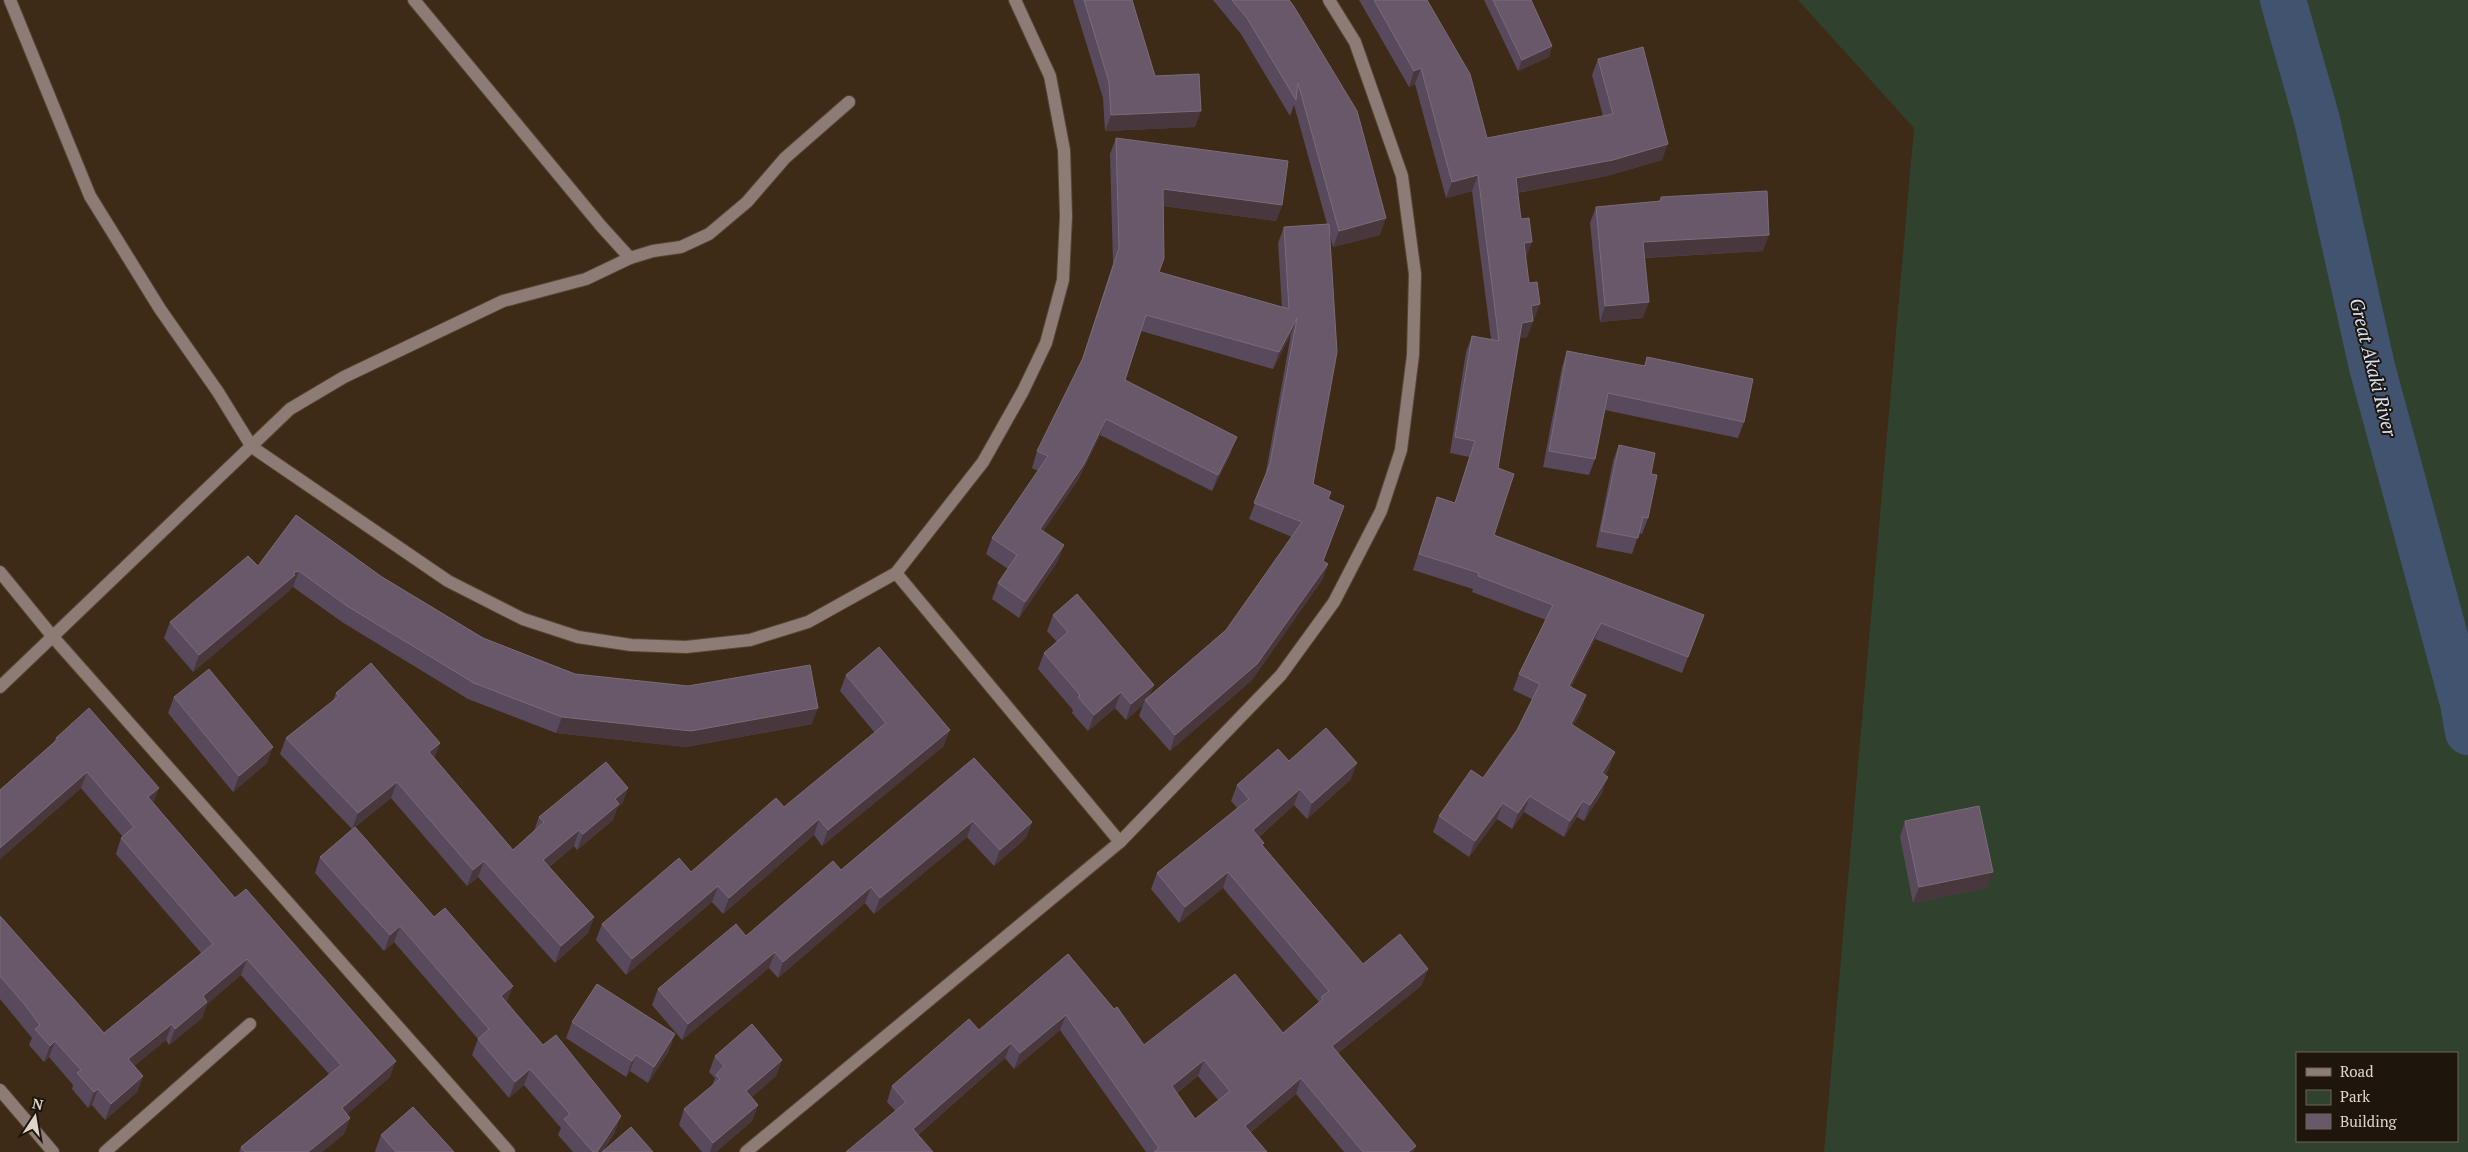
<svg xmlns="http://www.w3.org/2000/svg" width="2468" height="1152" font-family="'PT Serif',serif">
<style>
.green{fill:#30422e;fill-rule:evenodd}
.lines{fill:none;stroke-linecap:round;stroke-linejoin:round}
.river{stroke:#425370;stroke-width:46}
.minor-casing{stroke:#574633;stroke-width:14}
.minor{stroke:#8d7b76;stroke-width:12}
.wall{fill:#59495d;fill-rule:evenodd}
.shaded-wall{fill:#48373c}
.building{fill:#685869;stroke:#7a6c78;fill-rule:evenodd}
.labels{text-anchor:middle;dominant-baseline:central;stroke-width:4;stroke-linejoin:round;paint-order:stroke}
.water-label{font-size:19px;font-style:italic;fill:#d4e1f7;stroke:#1e160d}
</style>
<rect width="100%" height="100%" fill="#3d2b17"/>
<path class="green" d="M1798 0H2468V1152H1824L1914 128ZM2297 1053H2457V1141H2297Z"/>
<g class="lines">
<path class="river" d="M2283 0 2317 120 2372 367 2463 703 2468 732"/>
<defs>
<g id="minor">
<path d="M10 0 90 196 160 309 218 392 252 447 448 581 523 619 578 637 631 645 686 647 750 640 808 622 896 573 983 462 1023 391 1046 343 1063 280 1066 216 1064 150 1050 76 1015 0"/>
<path d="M414 0 601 226 630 258"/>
<path d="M0 572 53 637 509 1152"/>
<path d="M896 573 1120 842"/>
<path d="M0 687 290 409 344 377 503 301 586 279 630 258 653 251 681 247 709 234 747 202 785 158 849 102"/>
<path d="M0 1090 53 1152"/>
<path d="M105 1152 250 1024"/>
<path d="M746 1152 1120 842 1281 675 1334 602 1381 511 1401 450 1413 355 1415 274 1402 176 1355 42 1329 0"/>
</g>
</defs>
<use href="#minor" class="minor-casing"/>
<use href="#minor" class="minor"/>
</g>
<g class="wall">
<path d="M1073 0H1132L1155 76 1195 127 1105 131 1103 98Z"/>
<path d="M1213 0H1289L1380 235 1333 247 1330 235 1313 484 1328 499 1344 506 1323 561 1328 564 1322 580 1252 680 1170 751 1139 716 1143 705 1126 720 1115 708 1088 731 1072 713 1073 710 1038 669 1044 653 1057 642 1047 631 1053 615 1150 695 1226 630 1292 537 1249 519 1265 477 1291 334 1273 369 1141 331 1125 380 1231 453 1212 491 1100 435 1078 480 1043 531 1058 561 1019 618 992 599 998 583 1008 569 986 554 992 538 1038 471 1032 468 1037 451 1081 362 1113 264 1110 154 1116 138 1282 205 1276 221 1163 206 1159 272 1282 307 1278 243 1284 227 1327 224 1294 105 1290 116 1241 34Z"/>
<path d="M1359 0H1427L1487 138 1603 116 1592 75 1598 59 1662 160 1607 176 1517 193 1534 320 1533 321 1527 337 1520 338 1498 468 1494 535 1698 631 1682 673 1595 639 1571 687 1586 695 1581 711 1573 725 1609 768 1605 775 1602 793 1584 821 1577 817 1564 837 1524 812 1512 829 1497 819 1469 857 1433 832 1439 816 1483 778 1517 730 1532 699 1513 690 1519 674 1546 620 1472 592 1473 589 1413 570 1437 497 1455 503 1469 457 1450 453 1466 352 1472 336 1491 339 1472 191 1446 198 1415 84 1409 87Z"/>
<path d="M1484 0H1531L1552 46 1549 57 1518 71Z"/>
<path d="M1661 197 1763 251 1645 258 1643 318 1600 322 1590 223 1596 207 1659 201Z"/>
<path d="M1567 351 1644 366 1647 357 1744 422 1738 438 1605 410 1595 459 1589 475 1543 467 1562 367Z"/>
<path d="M1619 445 1651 474 1648 518 1642 534 1639 533 1632 554 1596 547 1613 461Z"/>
<path d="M258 566 382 577 483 638 575 674 812 724 686 747 556 733 468 699 342 622 293 587 290 589 289 591 193 672 164 638 170 622Z"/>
<path d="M846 675 944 746 822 846 814 835 723 914 712 902 626 975 596 940 602 924 691 872 784 807 875 733 840 691Z"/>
<path d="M336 693 440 743 434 758 513 850 534 831 539 817 628 788 622 804 617 808 613 820 577 850 574 846 549 867 594 917 588 933 555 963 478 877 467 886 391 798 355 827 507 1002 615 1132 603 1151 653 1152H573L558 1135 561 1128 524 1085 509 1098 472 1055 478 1039 394 942 384 951 315 873 320 857 352 829 280 754 286 738 333 701Z"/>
<path d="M174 697 267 763 233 792 168 713Z"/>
<path d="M56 738 153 803 390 1077 347 1114 350 1118 344 1134 322 1152H239L241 1147 329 1074 241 975 207 1004 202 1018 169 1045 166 1040 134 1066 143 1076 137 1092 105 1120 92 1105 88 1108 72 1089 73 1085 49 1057 44 1062 29 1045 32 1038 0 999V916L104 1033 201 953 116 854 121 838 123 837 81 788 0 859V790L54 742Z"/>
<path d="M974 758 1032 822 1026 838 994 866 967 837 874 914 865 903 778 978 769 968 682 1040 652 1005 658 989 746 936 841 870Z"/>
<path d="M1289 761 1351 779 1307 819 1294 805 1259 837 1263 846 1363 964 1422 985 1338 1053 1416 1146 1413 1152H1344L1296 1094 1250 1133 1267 1152H1146L1060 1030 1014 1069 1005 1058 918 1135 887 1102 892 1086 979 1030 1068 954 1144 1045 1283 1033 1319 1002 1223 888 1179 923 1151 889 1157 873 1237 808 1231 801 1237 785ZM1198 1076 1218 1100 1195 1119 1177 1093Z"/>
<path d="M1905 821 1987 888 1913 903 1900 837Z"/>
<path d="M572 1022 669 1051 648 1083 630 1071 626 1077 566 1038Z"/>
<path d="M715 1056 782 1060 776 1076 752 1097 758 1105 752 1121 716 1152H702L679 1125 684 1109 712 1086 715 1078 709 1072Z"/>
<path d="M381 1135 454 1152H376L375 1151Z"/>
</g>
<g class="shaded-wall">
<path d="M1552 46 1549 57 1518 71 1522 60Z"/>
<path d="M1421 68 1415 84 1409 87 1414 71Z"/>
<path d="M1201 111 1195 127 1105 131 1111 115Z"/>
<path d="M1668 144 1662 160 1607 176 1510 194 1516 178Z"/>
<path d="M1478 175 1472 191 1446 198 1452 182Z"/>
<path d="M1163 189 1282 205 1276 221 1157 205Z"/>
<path d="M1386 218 1380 235 1333 247 1339 231Z"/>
<path d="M1769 235 1763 251 1637 258 1643 242Z"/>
<path d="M1532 242 1526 258 1524 243Z"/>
<path d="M1649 302 1643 318 1600 322 1605 306Z"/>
<path d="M1540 304 1534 320 1525 322 1531 306Z"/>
<path d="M1297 318 1291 334 1273 369 1279 352Z"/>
<path d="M1533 321 1527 337 1517 339 1522 323Z"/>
<path d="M1106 419 1100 435 1078 480 1034 545 1040 529Z"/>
<path d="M1237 437 1231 453 1212 491 1218 475Z"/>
<path d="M1064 545 1058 561 1019 618 1025 602Z"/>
<path d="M1328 564 1322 580 1252 680 1170 751 1175 735Z"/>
<path d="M299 571 293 587 290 589 289 591 193 672 199 655 293 573Z"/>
<path d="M1601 623 1595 639 1563 702 1569 686Z"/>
<path d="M1154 685 1148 701 1145 700 1143 705 1126 720 1131 704Z"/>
<path d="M1121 692 1115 708 1088 731 1094 715Z"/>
<path d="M1586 695 1581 711 1566 740 1571 724Z"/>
<path d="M818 708 812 724 686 747 556 733 562 717Z"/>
<path d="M950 730 944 746 822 846 828 830Z"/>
<path d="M440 743 434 759 429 752Z"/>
<path d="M273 747 267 763 233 792 239 776Z"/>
<path d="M1615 752 1609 768 1596 789 1602 773Z"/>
<path d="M1357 763 1351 779 1307 819 1312 803Z"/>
<path d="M87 772 81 788 0 859V848Z"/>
<path d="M1608 777 1602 793 1584 821 1590 805Z"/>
<path d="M397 782 391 798 352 829 358 813Z"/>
<path d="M159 788 153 804 148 797Z"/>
<path d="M628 788 622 804 617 808 613 820 577 850 583 834 615 799Z"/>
<path d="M1300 789 1294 805 1248 846 1253 830Z"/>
<path d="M1530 796 1524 812 1512 829 1518 813Z"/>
<path d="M1583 801 1577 817 1564 837 1570 821Z"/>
<path d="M1503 803 1497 819 1469 857 1475 841Z"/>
<path d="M819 819 814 835 723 914 729 898Z"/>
<path d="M973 821 967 837 874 914 880 898Z"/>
<path d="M1032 822 1026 838 994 866 1000 850Z"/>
<path d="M579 830 574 846 537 876 543 860Z"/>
<path d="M484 861 478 877 467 886 473 870Z"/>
<path d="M1228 872 1223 888 1179 923 1185 907Z"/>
<path d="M1993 872 1987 888 1913 903 1919 887Z"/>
<path d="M718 886 712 902 626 975 632 959Z"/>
<path d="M871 887 865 903 778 978 783 962Z"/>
<path d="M594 917 588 933 555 963 561 946Z"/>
<path d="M400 926 394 942 384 951 390 935Z"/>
<path d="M775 952 769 968 682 1040 688 1024Z"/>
<path d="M247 959 241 975 207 1004 202 1018 169 1045 175 1029 203 996Z"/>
<path d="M1428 969 1422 985 1326 1062 1332 1046Z"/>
<path d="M513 986 507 1002 501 996Z"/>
<path d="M1066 1015 1060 1030 1014 1069 1020 1053Z"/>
<path d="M172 1024 166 1040 122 1076 128 1059Z"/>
<path d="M675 1034 669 1051 648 1083 654 1067Z"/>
<path d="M55 1041 49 1057 44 1062 50 1046Z"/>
<path d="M1011 1043 1005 1058 907 1144 913 1129Z"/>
<path d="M636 1055 630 1071 626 1077 632 1061Z"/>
<path d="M782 1060 776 1076 741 1107 746 1091Z"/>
<path d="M1204 1060 1198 1076 1166 1101 1172 1086Z"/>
<path d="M396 1061 390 1077 336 1124 342 1108Z"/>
<path d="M530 1069 524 1085 509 1098 515 1082Z"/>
<path d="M143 1076 137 1092 105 1120 111 1104Z"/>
<path d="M1301 1078 1296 1094 1239 1142 1245 1126Z"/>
<path d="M98 1089 92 1105 88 1108 94 1092Z"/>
<path d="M758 1105 752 1121 716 1152H710L713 1143Z"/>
<path d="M621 1116 615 1132 602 1152H597Z"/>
<path d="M350 1118 344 1134 322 1152H308Z"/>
<path d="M1416 1146 1413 1152H1408Z"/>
</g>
<g class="building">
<path d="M1084 0H1132L1155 76 1199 74 1201 111 1111 115 1109 82Z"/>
<path d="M1232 0H1289L1293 5 1357 111 1386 218 1339 231 1298 83 1296 100 1247 18Z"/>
<path d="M1374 0H1427L1470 74 1487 138 1613 114 1598 59 1643 47 1668 144 1613 160 1516 178 1521 219 1529 218 1532 242 1524 243 1529 283 1537 282 1540 304 1531 306 1533 321 1522 323 1498 468 1514 474 1494 535 1704 615 1688 657 1601 623 1569 686 1586 695 1571 724 1615 752 1602 773 1608 777 1590 805 1583 801 1570 821 1530 796 1518 813 1503 803 1475 841 1439 816 1471 770 1483 778 1517 730 1540 684 1519 674 1553 605 1478 576 1479 573 1419 554 1437 497 1455 503 1475 441 1455 437 1472 336 1499 341 1478 175 1452 182 1421 68 1414 71Z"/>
<path d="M1493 0H1531L1552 46 1522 60Z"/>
<path d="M1116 138 1288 161 1282 205 1163 189 1164 258 1159 272 1289 309 1284 227 1329 224 1337 352 1313 484 1331 492 1328 499 1344 506 1323 561 1328 564 1257 664 1175 735 1145 700 1226 630 1302 522 1254 503 1270 464 1297 318 1279 352 1146 315 1125 380 1237 437 1218 475 1106 419 1084 464 1040 529 1064 545 1025 602 998 583 1017 555 992 538 1048 456 1037 451 1083 358 1119 248Z"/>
<path d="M1767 191 1769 235 1643 242 1649 302 1605 306 1596 207 1661 201V197Z"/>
<path d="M1567 351 1645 366 1647 357 1753 379 1744 422 1608 393 1595 459 1549 451Z"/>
<path d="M1619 445 1655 453 1651 474 1657 475 1648 518 1643 517 1638 538 1601 531Z"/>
<path d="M296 515 382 577 483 638 575 674 688 686 810 665 818 708 691 731 562 717 474 683 347 606 299 571 293 573 295 575 199 655 170 622 248 556 258 566Z"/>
<path d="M1077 594 1154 685 1131 704 1121 692 1094 715 1078 697 1080 695 1044 653 1068 632 1053 615Z"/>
<path d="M879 647 950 730 828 830 819 819 729 898 718 886 632 959 602 924 679 858 691 872 776 798 784 807 886 723 846 675Z"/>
<path d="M371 663 440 743 429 752 513 850 544 822 539 817 606 762 628 788 615 799 619 804 583 834 579 830 543 860 594 917 561 946 484 861 473 870 397 782 358 813 286 738 339 696 336 693Z"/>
<path d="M209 669 273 747 239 776 174 697Z"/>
<path d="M89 708 159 788 148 797 235 898 246 889 396 1061 342 1108 350 1118 308 1152H245L241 1147 341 1065 247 959 203 996 207 1002 175 1029 172 1024 128 1059 143 1076 111 1104 98 1089 94 1092 77 1073 81 1070 55 1041 50 1046 35 1029 40 1025 25 1005 0 976V916L104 1033 213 944 121 838 134 827 87 772 0 848V790L58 739 56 738Z"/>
<path d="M1326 728 1357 763 1312 803 1300 789 1253 830 1264 843 1262 845 1363 964 1400 934 1428 969 1332 1046 1416 1146 1408 1152H1363L1301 1078 1245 1126 1267 1152H1154L1159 1148 1066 1015 1020 1053 1011 1043 913 1129 933 1152H846L906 1102 892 1086 969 1019 979 1030 1068 954 1114 1009 1117 1007 1144 1045 1235 974 1283 1033 1323 999 1321 997 1329 991 1228 872 1185 907 1157 873 1249 799 1237 785 1278 749 1289 761ZM1204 1060 1230 1091 1195 1119 1172 1086Z"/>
<path d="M974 758 1032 822 1000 850 973 821 880 898 871 887 783 962 775 952 688 1024 658 989 736 924 746 936 833 861 841 870Z"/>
<path d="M1979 806 1993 872 1919 887 1905 821Z"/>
<path d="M355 827 434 917 445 908 513 986 501 996 543 1045 556 1035 621 1116 597 1152H593L564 1119 570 1114 530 1069 515 1082 478 1039 489 1029 400 926 390 935 320 857Z"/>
<path d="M597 984 675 1034 654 1067 636 1055 632 1061 572 1022Z"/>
<path d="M752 1024 782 1060 746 1091 758 1105 713 1143 684 1109 720 1079 716 1075 724 1066 715 1056Z"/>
<path d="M413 1107 454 1152H396L381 1135Z"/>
<path d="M631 1127 653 1152H602Z"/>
</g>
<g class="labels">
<g class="water-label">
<text transform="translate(2374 367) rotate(76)">Great Akaki River</text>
</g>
</g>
<rect x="2296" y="1052" width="162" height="90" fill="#1e160d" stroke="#6c6258"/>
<rect x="2306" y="1068" width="25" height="8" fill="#8d7b76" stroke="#6c6258"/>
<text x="2340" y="1077" font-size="15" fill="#e0d4c8">Road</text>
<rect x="2306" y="1090" width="25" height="15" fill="#30422e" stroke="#6c6258"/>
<text x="2340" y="1102" font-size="15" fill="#e0d4c8">Park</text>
<rect x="2306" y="1114" width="25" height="15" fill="#685869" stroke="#6c6258"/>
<text x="2340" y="1127" font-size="15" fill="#e0d4c8">Building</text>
<g transform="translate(35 1117) rotate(12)" stroke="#1e160d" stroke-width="4" paint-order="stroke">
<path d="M0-4L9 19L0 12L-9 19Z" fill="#e0d4c8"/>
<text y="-8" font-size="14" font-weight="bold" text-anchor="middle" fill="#e0d4c8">N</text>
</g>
</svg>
